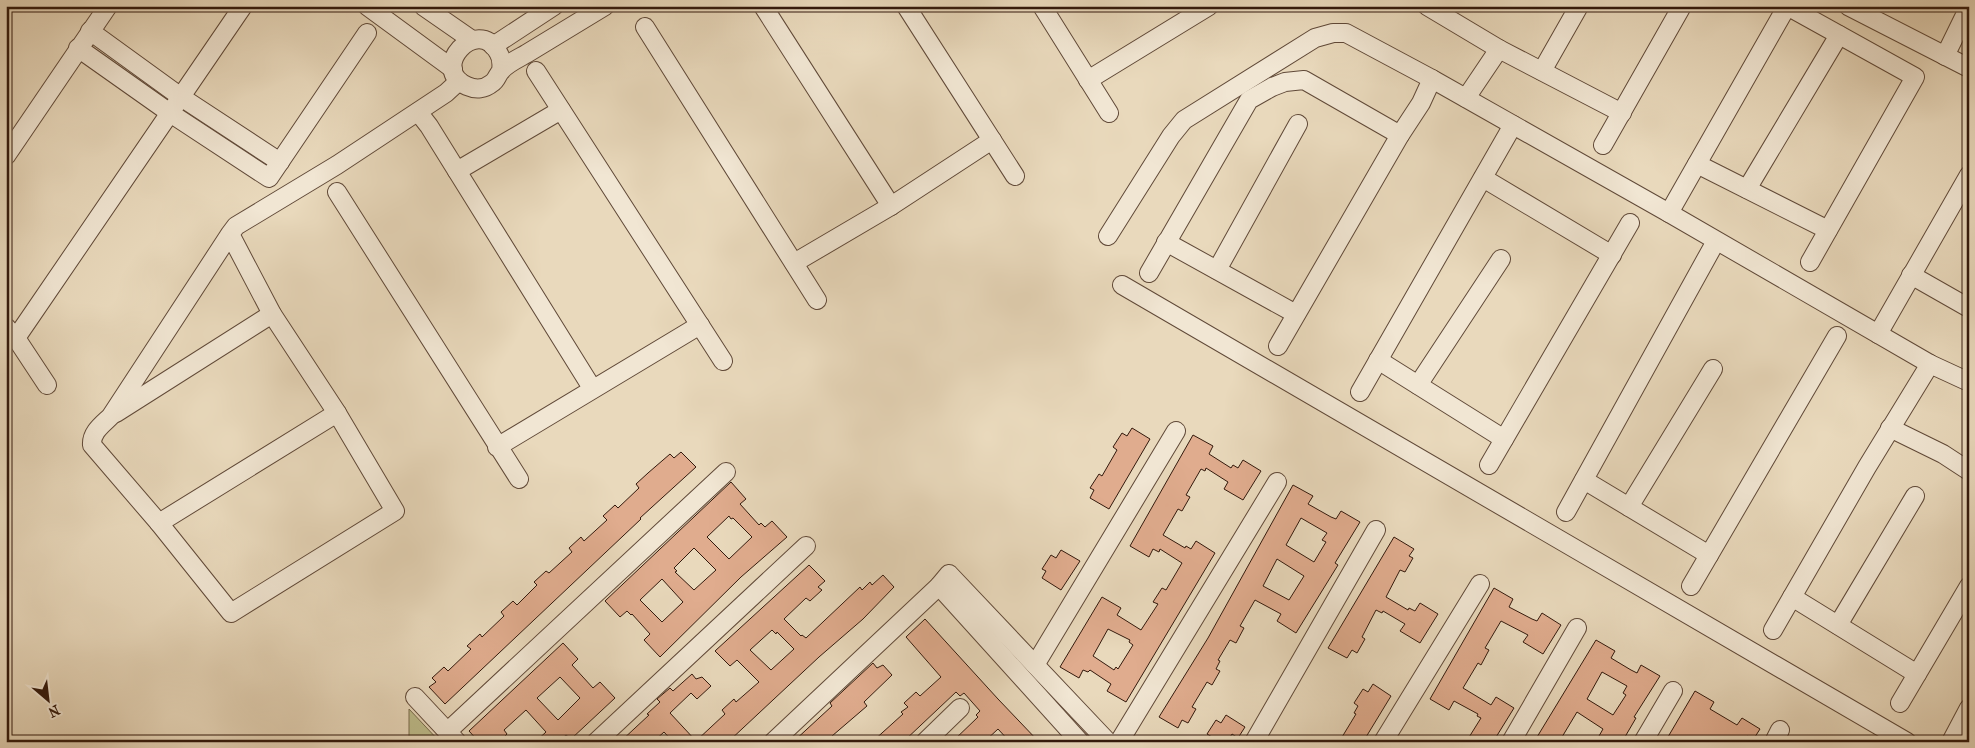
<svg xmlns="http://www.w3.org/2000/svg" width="1975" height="748" font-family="'IM FELL French Canon',serif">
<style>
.green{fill:#bebd8c;stroke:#786b4c}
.building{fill:#e0ac8e;stroke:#33190c;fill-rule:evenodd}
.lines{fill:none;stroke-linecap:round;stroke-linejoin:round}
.minor-casing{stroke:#604938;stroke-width:20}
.minor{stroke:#f1e6d3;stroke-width:18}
</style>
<rect width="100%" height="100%" fill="#e9d9bc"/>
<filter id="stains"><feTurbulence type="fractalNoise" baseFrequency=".004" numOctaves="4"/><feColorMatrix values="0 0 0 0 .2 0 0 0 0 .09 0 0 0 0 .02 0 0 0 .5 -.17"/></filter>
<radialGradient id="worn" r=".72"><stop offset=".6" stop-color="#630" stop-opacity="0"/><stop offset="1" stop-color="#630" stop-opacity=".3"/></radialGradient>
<path class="green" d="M409 709 440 742H409Z"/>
<g class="building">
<path d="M1132 428 1150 439 1109 509 1090 498 1094 490 1090 488 1099 474 1102 476 1117 450 1113 447 1122 433 1127 436Z"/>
<path d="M1193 435 1213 446 1209 454 1231 468 1233 465 1238 468 1243 460 1261 471 1243 500 1224 489 1228 482 1206 468 1205 471 1201 469 1186 495 1190 497 1182 511 1178 509 1163 535 1185 548 1186 546 1191 549 1196 541 1215 553 1126 702 1107 691 1111 684 1090 670 1088 672 1083 670 1079 678 1060 667 1102 597 1121 608 1117 615 1141 630 1158 604 1153 602 1162 588 1166 590 1182 563 1160 549 1159 552 1153 549 1149 557 1130 546ZM1108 629 1130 640 1129 642 1133 645 1118 669 1116 667 1114 670 1093 656Z"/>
<path d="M681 452 696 467 640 518 641 519 445 704 429 687 436 682 432 678 444 667 448 671 471 649 467 646 480 634 482 637 504 616 501 612 513 601 517 605 537 585 534 582 546 571 549 573 572 552 569 548 581 537 584 541 607 520 603 516 615 505 618 508 639 488 636 484 648 473 670 454 674 458Z"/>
<path d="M731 482 746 499 740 504 759 525 761 523 765 527 772 521 787 537 741 577 660 657 644 640 650 634 632 614 631 615 627 611 620 617 605 601ZM729 516 731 519 733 518 752 537 729 559 707 537ZM694 548 716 570 694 590 675 572 677 571 674 568ZM662 579 683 602 662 622 640 600Z"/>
<path d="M1293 485 1313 496 1308 504 1331 517 1336 519 1341 511 1360 522 1335 563 1338 565 1296 633 1277 621 1281 614 1255 600 1240 626 1244 628 1236 643 1230 640 1218 660 1220 661 1216 669 1220 671 1212 685 1207 682 1192 707 1196 709 1188 723 1182 720 1178 728 1159 717 1208 638ZM1301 518 1327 533 1322 540 1326 542 1314 562 1286 545ZM1277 559 1304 576 1289 600 1263 586Z"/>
<path d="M1394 537 1414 549 1409 556 1413 558 1405 572 1400 570 1386 597 1408 610 1409 608 1415 611 1420 603 1438 614 1420 643 1400 631 1405 624 1383 611 1382 613 1376 610 1362 637 1365 639 1357 653 1352 650 1347 658 1328 648Z"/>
<path d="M1061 550 1080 561 1061 590 1042 578 1046 571 1042 569 1051 555 1056 558Z"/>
<path d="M809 565 825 581 818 587 822 590 810 601 806 598 784 619 801 636 802 635 806 638 860 587 862 590 870 582 872 585 883 575 894 587 863 619 819 657 728 742H673L664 732 653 742H620L649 715 647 714 660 702 657 699 670 688 673 691 692 674 696 679 702 677 711 686 697 699 691 693 670 713 696 741 725 714 722 710 734 699 736 702 759 682 737 660 730 666 715 651ZM772 630 776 634 777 632 794 649 771 670 750 650Z"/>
<path d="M1494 588 1513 599 1509 607 1532 619 1537 621 1542 613 1561 625 1543 654 1523 642 1528 635 1501 621 1485 648 1489 650 1481 665 1478 663 1463 688 1491 705 1496 697 1514 708 1493 742H1466L1481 718 1477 716 1478 714 1454 701 1449 710 1430 699Z"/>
<path d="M925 619 998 699 1039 742H1010L998 729 984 742H952L978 717 976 715 980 711 964 693 960 696 956 692 903 742H872L903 714 901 712 908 707 904 703 916 692 920 696 941 677 906 637Z"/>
<path d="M1596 640 1615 651 1611 658 1631 670 1637 673 1641 665 1660 676 1634 717 1636 718 1622 742H1608L1599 736 1603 729 1577 712 1559 742H1534ZM1602 672 1627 686 1623 693 1626 695 1613 715 1587 699Z"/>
<path d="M563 643 578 659 572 665 593 688 600 682 615 698 571 739 566 735 558 742H535L546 732 526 710 504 730 507 734 499 742H479L469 731ZM560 677 580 698 558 720 537 698Z"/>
<path d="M873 663 877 668 883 665 892 675 864 702 867 706 832 736 837 742H793L832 706 830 703Z"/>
<path d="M1373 684 1391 696 1363 742H1339L1356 714 1354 713 1358 706 1354 703 1363 689 1368 692Z"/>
<path d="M1695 691 1714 702 1710 709 1737 725 1742 718 1760 729 1753 740 1747 736 1742 742H1665Z"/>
<path d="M1226 715 1245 727 1238 738 1232 734 1227 742H1209L1212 737 1207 734 1216 720 1221 723Z"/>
</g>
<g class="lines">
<defs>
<g id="minor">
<path d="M367 6 453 69"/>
<path d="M423 6 472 40"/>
<path d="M763 6 891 206"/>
<path d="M906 6 1015 176"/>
<path d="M1042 6 1109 113"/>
<path d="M1427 6 1499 49 1622 113"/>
<path d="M1848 6 1969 68"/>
<path d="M645 27 817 300"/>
<path d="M90 31 181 97 280 162"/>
<path d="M493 46 554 6"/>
<path d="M78 48 170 113 269 178 367 33"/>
<path d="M1945 56 1969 7"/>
<path d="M501 71C502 64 502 58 498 52 477 15 428 69 467 86 476 90 485 89 492 83 497 80 497 75 501 71 506 64 519 58 526 54 552 38 579 22 605 6"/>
<path d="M536 71 723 361"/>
<path d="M1542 71 1579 6"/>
<path d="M1088 80 1209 6"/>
<path d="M1466 98 1499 49"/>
<path d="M418 112 429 126 592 388"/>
<path d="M1603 145 1682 6"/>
<path d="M6 156 108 6"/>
<path d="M1697 164 1828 230"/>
<path d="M457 171 561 110"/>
<path d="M1483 178 1612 255"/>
<path d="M1747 189 1839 35"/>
<path d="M337 192 519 479"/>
<path d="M1669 213 1787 6 1915 77 1810 262"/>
<path d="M230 234 272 314 337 413 395 511 231 613 159 523 92 445C91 432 103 424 111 416L230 234 236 226 337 165 446 93 459 81"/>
<path d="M1108 236 1171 136 1184 120 1315 38 1333 33H1346L1432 79 1669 213 1930 364 1969 382"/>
<path d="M1166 242 1296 314"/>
<path d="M794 263 891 206 992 140"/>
<path d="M1217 270 1298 124"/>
<path d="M1149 273 1249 100 1272 87 1285 82 1304 80 1400 135"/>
<path d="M1911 275 1969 308"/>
<path d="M1122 285 1907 742"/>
<path d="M6 327 16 338 47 385"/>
<path d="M1878 334 1969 175"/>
<path d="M16 338 243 6"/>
<path d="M1278 346 1400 135 1421 103 1432 79"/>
<path d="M1378 360 1504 439"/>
<path d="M1418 385 1501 259"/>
<path d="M1360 392 1513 125"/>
<path d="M116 413 272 314"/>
<path d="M1890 428 1943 454 1969 471"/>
<path d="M497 447 700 325"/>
<path d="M1489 465 1630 223"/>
<path d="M1584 480 1709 555"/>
<path d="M1629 507 1713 369"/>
<path d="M1566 512 1716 241"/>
<path d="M159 523 337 413"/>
<path d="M939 586 1080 742"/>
<path d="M1691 586 1837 336"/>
<path d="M1792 597 1917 674"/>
<path d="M1838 625 1915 496"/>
<path d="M1773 630 1867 467 1930 364"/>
<path d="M1035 665 1176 431"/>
<path d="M415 697 457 742"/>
<path d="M1900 703 1969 586"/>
<path d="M448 731 726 472"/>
<path d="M596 742 806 546"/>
<path d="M773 742 939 586 949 574 1108 742"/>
<path d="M925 742 960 708"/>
<path d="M1119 742 1277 482"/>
<path d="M1254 742 1376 530"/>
<path d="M1383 742 1480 584"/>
<path d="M1511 742 1577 628"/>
<path d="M1643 742 1673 691"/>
<path d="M1774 742 1780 730"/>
<path d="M1951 742 1969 708"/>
</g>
</defs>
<use href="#minor" class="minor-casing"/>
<use href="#minor" class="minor"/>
</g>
<rect width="1975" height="748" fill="none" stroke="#e9d9bc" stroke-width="25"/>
<rect x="8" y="8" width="1960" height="733" fill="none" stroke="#33190c" stroke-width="2.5"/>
<rect x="12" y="12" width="1950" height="723" fill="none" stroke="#33190c"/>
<g transform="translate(48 700) rotate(152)" stroke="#f1e6d3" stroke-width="4" paint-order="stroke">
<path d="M0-4L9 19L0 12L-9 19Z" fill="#33190c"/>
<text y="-8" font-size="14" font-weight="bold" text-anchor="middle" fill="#33190c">N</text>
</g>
<rect width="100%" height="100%" filter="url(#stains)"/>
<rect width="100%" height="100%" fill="url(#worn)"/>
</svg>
